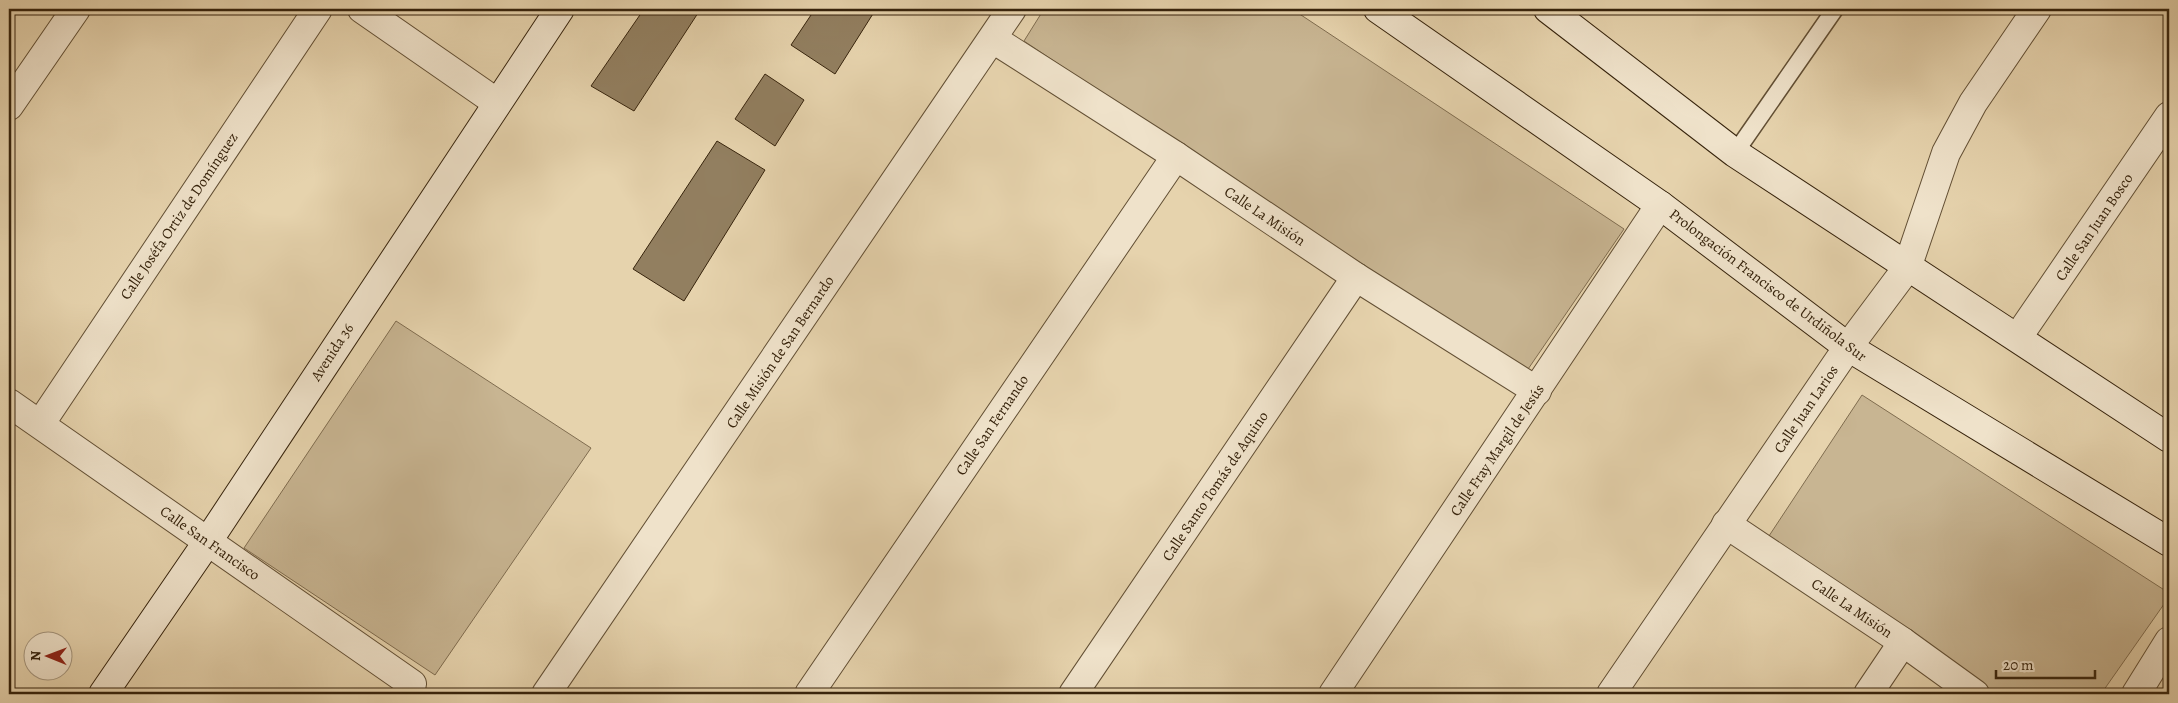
<svg xmlns="http://www.w3.org/2000/svg" width="2178" height="703" font-family="Alegreya,serif">
<style>
.green{fill:#c8b592;stroke:#7f6c4f}
.building{fill:#927f60;stroke:#36230c}
.lines{fill:none;stroke-linecap:round;stroke-linejoin:round}
.lane-casing{stroke:#624f34;stroke-width:19}
.street-casing{stroke:#624f34;stroke-width:30}
.secondary-casing{stroke:#36230c;stroke-width:30}
.lane{stroke:#efe2ca;stroke-width:16}
.street{stroke:#efe2ca;stroke-width:28}
.secondary{stroke:#efe2ca;stroke-width:28}
.labels{text-anchor:middle;dominant-baseline:central;stroke-width:4;stroke-linejoin:round;paint-order:stroke}
.street-label{font-size:15px;fill:#36230c;stroke:#efe2ca}
</style>
<rect width="100%" height="100%" fill="#e6d3ad"/>
<filter id="stains"><feTurbulence type="fractalNoise" baseFrequency=".004" numOctaves="4"/><feColorMatrix values="0 0 0 0 .2 0 0 0 0 .09 0 0 0 0 .02 0 0 0 .5 -.17"/></filter>
<radialGradient id="worn" r=".72"><stop offset=".6" stop-color="#630" stop-opacity="0"/><stop offset="1" stop-color="#630" stop-opacity=".3"/></radialGradient>
<g class="green">
<path d="M1044 9H1292L1624 229 1524 375 1024 41Z"/>
<path d="M396 321 591 448 435 675 244 548Z"/>
<path d="M1862 395 2169 593V597L2101 694H1989L1765 542Z"/>
</g>
<g class="building">
<path d="M644 9 700 10 634 111 591 86Z"/>
<path d="M815 9H876L835 74 791 45Z"/>
<path d="M765 74 804 100 775 146 735 119Z"/>
<path d="M717 141 765 170 684 301 633 269Z"/>
</g>
<g class="lines">
<defs>
<path id="lane" d="M1735 153 1835 9"/>
<g id="street">
<path d="M362 9 496 102"/>
<path d="M993 39 1176 156 1356 277 1537 391"/>
<path d="M9 106 76 9"/>
<path d="M2018 337 2169 116"/>
<path d="M9 403 412 684"/>
<path d="M41 423 318 9"/>
<path d="M1726 524 1903 642 1975 694"/>
<path d="M546 694 1012 9"/>
<path d="M809 694 1176 156"/>
<path d="M1073 694 1356 277"/>
<path d="M1333 694 1660 205"/>
<path d="M1611 694 1848 347 1907 268 1946 153 1973 103 2037 9"/>
<path d="M1868 694 1903 642"/>
<path d="M2136 694 2169 641"/>
</g>
<g id="secondary">
<path d="M1378 9 1660 205 1848 347 2169 542"/>
<path d="M1548 9 1735 153 2169 438"/>
<path d="M103 694 208 541 560 9"/>
</g>
</defs>
<use href="#lane" class="lane-casing"/>
<use href="#street" class="street-casing"/>
<use href="#secondary" class="secondary-casing"/>
<use href="#lane" class="lane"/>
<use href="#street" class="street"/>
<use href="#secondary" class="secondary"/>
</g>
<g class="labels">
<g class="street-label">
<text transform="translate(179 216) rotate(-56)">Calle Joséfa Ortiz de Domínguez</text>
<text transform="translate(1265 216) rotate(34)">Calle La Misión</text>
<text transform="translate(2094 227) rotate(-56)">Calle San Juan Bosco</text>
<text transform="translate(1768 285) rotate(37)">Prolongación Francisco de Urdiñola Sur</text>
<text transform="translate(332 352) rotate(-57)">Avenida 36</text>
<text transform="translate(780 352) rotate(-56)">Calle Misión de San Bernardo</text>
<text transform="translate(1806 409) rotate(-56)">Calle Juan Larios</text>
<text transform="translate(992 425) rotate(-56)">Calle San Fernando</text>
<text transform="translate(1497 450) rotate(-56)">Calle Fray Margil de Jesús</text>
<text transform="translate(1215 486) rotate(-56)">Calle Santo Tomás de Aquino</text>
<text transform="translate(210 543) rotate(35)">Calle San Francisco</text>
<text transform="translate(1852 608) rotate(34)">Calle La Misión</text>
</g>
</g>
<rect width="2178" height="703" fill="none" stroke="#e6d3ad" stroke-width="30"/>
<rect x="10" y="10" width="2158" height="683" fill="none" stroke="#36230c" stroke-width="2.5"/>
<rect x="15" y="15" width="2148" height="673" fill="none" stroke="#36230c"/>
<g transform="translate(48 656) rotate(271)"><circle r="24" fill="#efe2ca" stroke="#a5967e"/>
<path d="M0-4L9 19L0 12L-9 19Z" fill="#8f2418"/>
<text y="-8" font-size="14" font-weight="bold" text-anchor="middle" fill="#36230c">N</text>
</g>
<path d="M1996 670v8h99v-8" fill="none" stroke="#36230c" stroke-width="2.5"/>
<text x="2003" y="670" font-size="15" fill="#36230c" stroke="#efe2ca" stroke-width="4" paint-order="stroke">20 m</text>
<rect width="100%" height="100%" filter="url(#stains)"/>
<rect width="100%" height="100%" fill="url(#worn)"/>
</svg>
